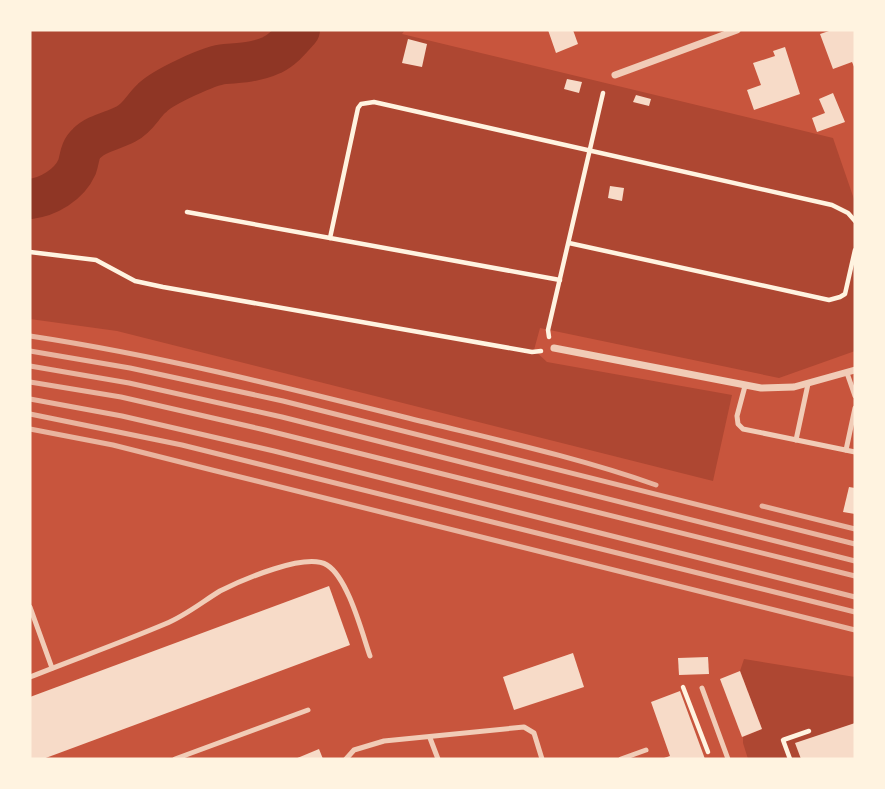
<svg xmlns="http://www.w3.org/2000/svg" width="885" height="789" font-family="'Varela Round',sans-serif">
<style>
.green{fill:#ae4732}
.water{fill:#8f3625}
.lines{fill:none;stroke-linecap:round;stroke-linejoin:round}
.river{stroke:#8f3625;stroke-width:40}
.building{fill:#f7dbc8}
.path{stroke:#fff3e0;stroke-width:4.5}
.service{stroke:#f1ccb7;stroke-width:5}
.minor{stroke:#f1ccb7;stroke-width:7}
.rail{stroke:#e9b49f;stroke-width:5}
</style>
<rect width="100%" height="100%" fill="#c8553d"/>
<g class="green">
<path d="M30 30H279L272 55 311 40 321 30H405L402 34 833 138 855 202V351L779 378 540 328 534 350 547 362 732 395 713 481 117 331 30 319Z"/>
<path d="M744 659 855 677V759H748L743 743V737L762 729 740 671Z"/>
</g>
<path class="water" d="M279 30H321L311 40 272 55Z"/>
<g class="lines">
<path class="river" d="M30 199C48 197 69 185 77 167 80 159 79 150 87 143 97 133 113 131 126 124 139 117 142 107 152 98 163 87 210 65 225 64 241 63 257 62 272 55 284 49 292 39 300 30"/>
</g>
<g class="building">
<path d="M548 30H573L578 44 556 53Z"/>
<path d="M832 30H855V69L852 62 833 69 820 34Z"/>
<path d="M408 39 427 44 422 67 402 63Z"/>
<path d="M785 47 800 94 754 110 747 90 761 85 753 63 775 56 773 51Z"/>
<path d="M567 79 582 82 579 93 564 89Z"/>
<path d="M833 93 845 122 817 132 812 118 825 113 819 99Z"/>
<path d="M636 95 651 99 649 106 633 102Z"/>
<path d="M610 186 624 188 622 201 608 198Z"/>
<path d="M849 487 855 488V514L843 512Z"/>
<path d="M329 586 350 645 43 759H30V697Z"/>
<path d="M573 653 584 687 514 710 503 677Z"/>
<path d="M708 657 709 674 679 675 678 658Z"/>
<path d="M740 671 762 729 742 737 720 679Z"/>
<path d="M680 691 705 759H661L670 756 651 702Z"/>
<path d="M855 723V759H801L795 743Z"/>
<path d="M319 749 323 759H295Z"/>
</g>
<g class="lines">
<g class="path">
<path d="M187 212 330 238"/>
<path d="M569 243 829 300 840 297 845 294 855 250"/>
<path d="M30 252 96 260 135 281 163 287 532 352 541 351"/>
<path d="M560 280 330 238 358 108 361 104 374 102 832 205 848 213 855 221"/>
<path d="M549 337 548 330 603 93"/>
<path d="M683 687 708 752"/>
<path d="M790 759 783 740 809 731"/>
</g>
<g class="service">
<path d="M847 373 855 396"/>
<path d="M745 386 737 416 738 424 743 429 855 452"/>
<path d="M796 440 808 384"/>
<path d="M846 450 855 408"/>
<path d="M30 607 52 668"/>
<path d="M30 677C75 659 120 643 165 624 185 616 202 602 220 591 242 580 306 552 327 565 348 578 362 633 370 656"/>
<path d="M702 688 728 759"/>
<path d="M430 738 438 759"/>
<path d="M175 759 308 710"/>
<path d="M346 759 354 750 384 741 524 727 534 733 542 759"/>
<path d="M621 759 646 750"/>
</g>
<g class="minor">
<path d="M615 75 737 30"/>
<path d="M554 348 761 388 794 387 855 370"/>
</g>
<g class="rail">
<path d="M30 336C156 355 280 386 404 417 488 438 574 456 656 485"/>
<path d="M30 351 130 368 283 401 855 544"/>
<path d="M30 366 129 383 282 417 855 561"/>
<path d="M30 382 121 397 265 430 855 576"/>
<path d="M30 399 122 416 274 451 855 597"/>
<path d="M30 414 182 445 855 612"/>
<path d="M30 429 113 445 212 470 855 630"/>
<path d="M762 506 855 529"/>
</g>
</g>
<rect width="885" height="789" fill="none" stroke="#fff3e0" stroke-width="63"/>
</svg>
